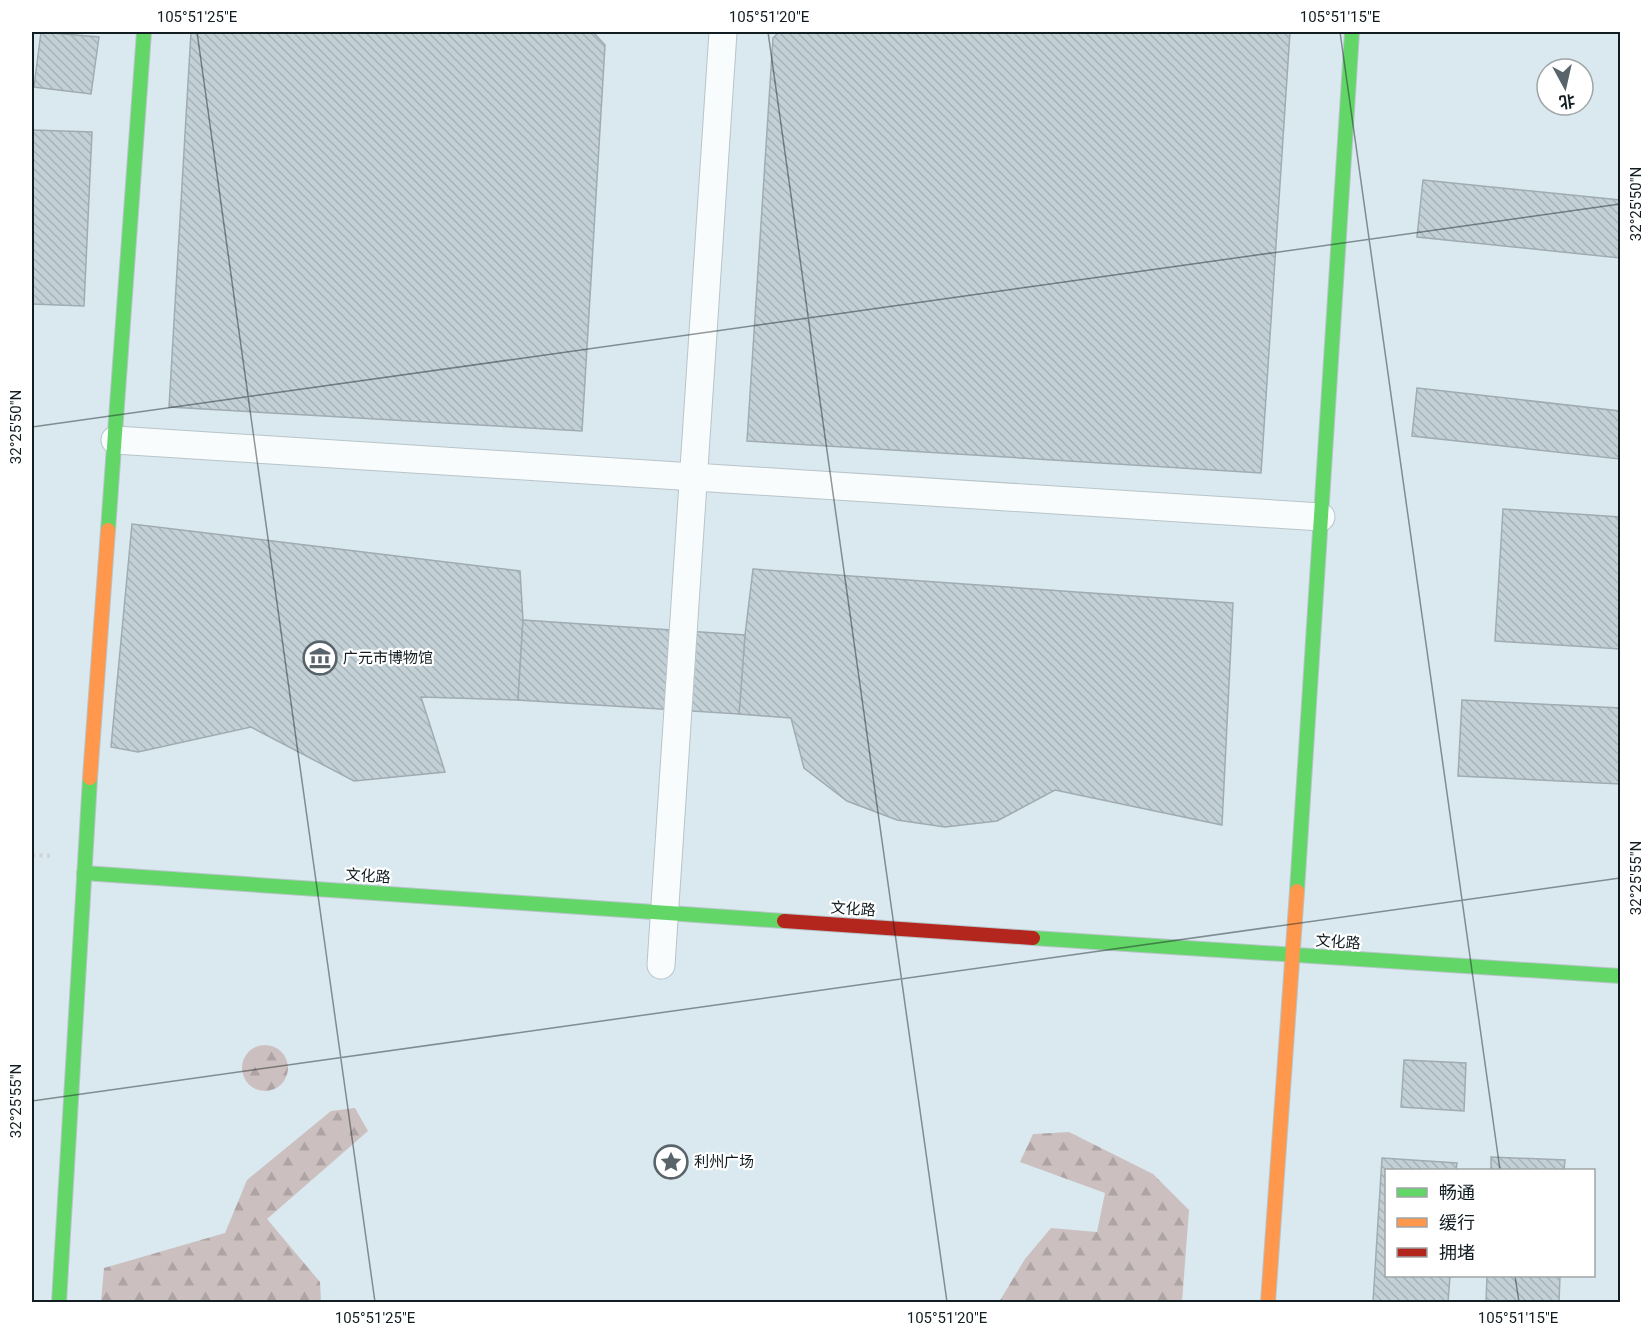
<svg xmlns="http://www.w3.org/2000/svg" width="1652" height="1334" font-family="Roboto,'Noto Sans SC',sans-serif">
<style>
.forest{fill:url(#forest-firs)}
.building{fill:url(#building-back-hatch);stroke:#a0acb1;stroke-width:1.5}
.lines{fill:none;stroke-linecap:round;stroke-linejoin:round}
.street-casing{stroke:#b8c4c9;stroke-width:29}
.fast-casing{stroke:#b8c4c9;stroke-width:16}
.slow-casing{stroke:#b8c4c9;stroke-width:16}
.jam-casing{stroke:#b8c4c9;stroke-width:16}
.path{stroke:#cfd3d5;stroke-width:4;stroke-dasharray:3 4.5;stroke-linecap:butt}
.street{stroke:#f9fcfd;stroke-width:27}
.fast{stroke:#63d668;stroke-width:14}
.slow{stroke:#ff974d;stroke-width:14}
.jam{stroke:#b3261e;stroke-width:14}
.ticks{fill:none;stroke:#121d21;stroke-width:1.5;stroke-opacity:0.45}
.labels{text-anchor:middle;dominant-baseline:central;stroke-width:4.5;stroke-linejoin:round;paint-order:stroke}
.poi-label{font-size:15px;fill:#121d21;stroke:#fff;text-anchor:start}
.street-label{font-size:15px;fill:#121d21;stroke:#fff}
.neatline{fill:none;stroke:#121d21;stroke-width:2}
.ticks-label{font-size:15px;text-anchor:middle;fill:#121d21}
</style>
<defs>
<pattern id="forest-firs" width="22" height="20" patternUnits="userSpaceOnUse" patternTransform="scale(1.5)"><rect width="22" height="20" fill="#ccbfbf"/><path d="M5 1l3.5 6h-7zM16 11l3.5 6h-7z" fill="#aea4a4"/></pattern>
<pattern id="building-back-hatch" width="6" height="6" patternUnits="userSpaceOnUse" patternTransform="scale(1.5)"><rect width="6" height="6" fill="#c3d1d7"/><path d="M-1 5l2 2M0 0l6 6M5-1l2 2" fill="none" stroke="#a6b3b8"/></pattern>
</defs>
<rect width="100%" height="100%" fill="#d9e9ef"/>
<g class="forest">
<circle cx="265" cy="1068" r="23"/>
<path d="M355 1108 368 1131 267 1219 320 1282 321 1302H101L104 1268 225 1233 247 1180 331 1111Z"/>
<path d="M1069 1132 1153 1174 1189 1210 1182 1302H999L1025 1259 1051 1228 1097 1232 1105 1193 1020 1162 1033 1134Z"/>
</g>
<g class="building">
<path d="M41 32 99 37 91 94 34 87Z"/>
<path d="M191 32H593L605 45 582 431 169 407Z"/>
<path d="M779 32H1290L1261 473 747 441 773 38Z"/>
<path d="M32 130 92 132 84 306 32 304Z"/>
<path d="M1423 180 1620 200V258L1417 237Z"/>
<path d="M1417 388 1620 411V459L1412 436Z"/>
<path d="M1503 509 1620 517V649L1495 641Z"/>
<path d="M132 524 520 571 523 620 518 700 421 697 445 772 354 781 251 727 138 752 111 747Z"/>
<path d="M753 569 1233 603 1222 825 1055 790 997 821 945 827 897 820 847 801 804 768 791 718 739 714 745 635Z"/>
<path d="M523 620 745 635 739 714 518 700Z"/>
<path d="M1462 700 1620 708V784L1458 776Z"/>
<path d="M1404 1060 1466 1063 1464 1111 1401 1107Z"/>
<path d="M1491 1157 1565 1160 1564 1170H1491Z"/>
<path d="M1382 1158 1457 1163 1456 1170H1386V1276H1450L1448 1302H1373Z"/>
<path d="M1487 1276H1560L1559 1302H1486Z"/>
</g>
<g class="lines">
<defs>
<g id="street">
<path d="M115 440 1321 517"/>
<path d="M661 965 723 32"/>
</g>
<g id="fast">
<path d="M108 530 144 32"/>
<path d="M84 873 784 921"/>
<path d="M1297 891 1352 32"/>
<path d="M1033 938 1620 976"/>
<path d="M59 1302 90 778"/>
</g>
<g id="slow">
<path d="M90 778 108 530"/>
<path d="M1268 1302 1297 891"/>
</g>
<path id="jam" d="M784 921 1033 938"/>
</defs>
<use href="#street" class="street-casing"/>
<use href="#fast" class="fast-casing"/>
<use href="#slow" class="slow-casing"/>
<use href="#jam" class="jam-casing"/>
<path class="path" d="M32 855 54 856"/>
<use href="#street" class="street"/>
<use href="#fast" class="fast"/>
<use href="#slow" class="slow"/>
<use href="#jam" class="jam"/>
</g>
<path class="ticks" d="M197 32 375 1302M768 32 947 1302M1340 32 1500 1170M32 427 1620 204M32 1101 1620 878M1515 1276 1519 1302"/>
<defs>
<symbol id="museum-ring" viewBox="-11 -11 22 22"><circle r="9.5" fill="#fff" stroke="#586469" stroke-width="1.5"/><path d="M0-6L6-3V-2H-6V-3ZM-5-1h2V3h-2ZM-1-1h2V3h-2ZM3-1h2V3H3ZM-6 4H6V6H-6Z" fill="#586469"/></symbol>
<symbol id="sight-ring" viewBox="-11 -11 22 22"><circle r="9.5" fill="#fff" stroke="#586469" stroke-width="1.5"/><path d="M0-6L1.8-2.2L6-1.7L2.9 1.2L3.7 5.4L0 3.3L-3.7 5.4L-2.9 1.2L-6-1.7L-1.8-2.2Z" fill="#586469"/></symbol>
</defs>
<g fill-rule="evenodd">
<use href="#museum-ring" x="301" y="639" width="38" height="38"/>
<use href="#sight-ring" x="652" y="1143" width="38" height="38"/>
</g>
<g class="labels">
<g class="poi-label">
<text x="343" y="658">广元市博物馆</text>
<text x="694" y="1162">利州广场</text>
</g>
<g class="street-label">
<text transform="translate(368 876) rotate(4)">文化路</text>
<text transform="translate(853 909) rotate(4)">文化路</text>
<text transform="translate(1338 942) rotate(4)">文化路</text>
</g>
</g>
<rect width="1652" height="1334" fill="none" stroke="#ffffff" stroke-width="66"/>
<rect x="1385" y="1169" width="210" height="108" fill="#ffffff" stroke="#a0a5a6" stroke-width="1.5"/>
<rect x="1397" y="1188" width="30" height="9" fill="#63d668" stroke="#a0a5a6" stroke-width="1.5"/>
<text x="1439" y="1199" font-size="18" fill="#121d21">畅通</text>
<rect x="1397" y="1218" width="30" height="9" fill="#ff974d" stroke="#a0a5a6" stroke-width="1.5"/>
<text x="1439" y="1229" font-size="18" fill="#121d21">缓行</text>
<rect x="1397" y="1248" width="30" height="9" fill="#b3261e" stroke="#a0a5a6" stroke-width="1.5"/>
<text x="1439" y="1259" font-size="18" fill="#121d21">拥堵</text>
<g transform="translate(1565 87) rotate(172)"><circle r="28" fill="#ffffff" stroke="#a0a5a6" stroke-width="1.5"/>
<path d="M0-4.5L10 22L0 15L-10 22Z" fill="#586469"/>
<text y="-9" font-size="16" font-weight="bold" text-anchor="middle" fill="#121d21">北</text>
</g>
<rect x="33" y="33" width="1586" height="1268" class="neatline"/>
<g class="ticks-label">
<text x="197" y="22">105°51'25"E</text>
<text x="769" y="22">105°51'20"E</text>
<text x="1340" y="22">105°51'15"E</text>
<text transform="translate(1636 204) rotate(-90)" y="5">32°25'50"N</text>
<text transform="translate(16 427) rotate(-90)" y="5">32°25'50"N</text>
<text transform="translate(1636 878) rotate(-90)" y="5">32°25'55"N</text>
<text transform="translate(16 1101) rotate(-90)" y="5">32°25'55"N</text>
<text x="375" y="1323">105°51'25"E</text>
<text x="947" y="1323">105°51'20"E</text>
<text x="1518" y="1323">105°51'15"E</text>
</g>
</svg>
